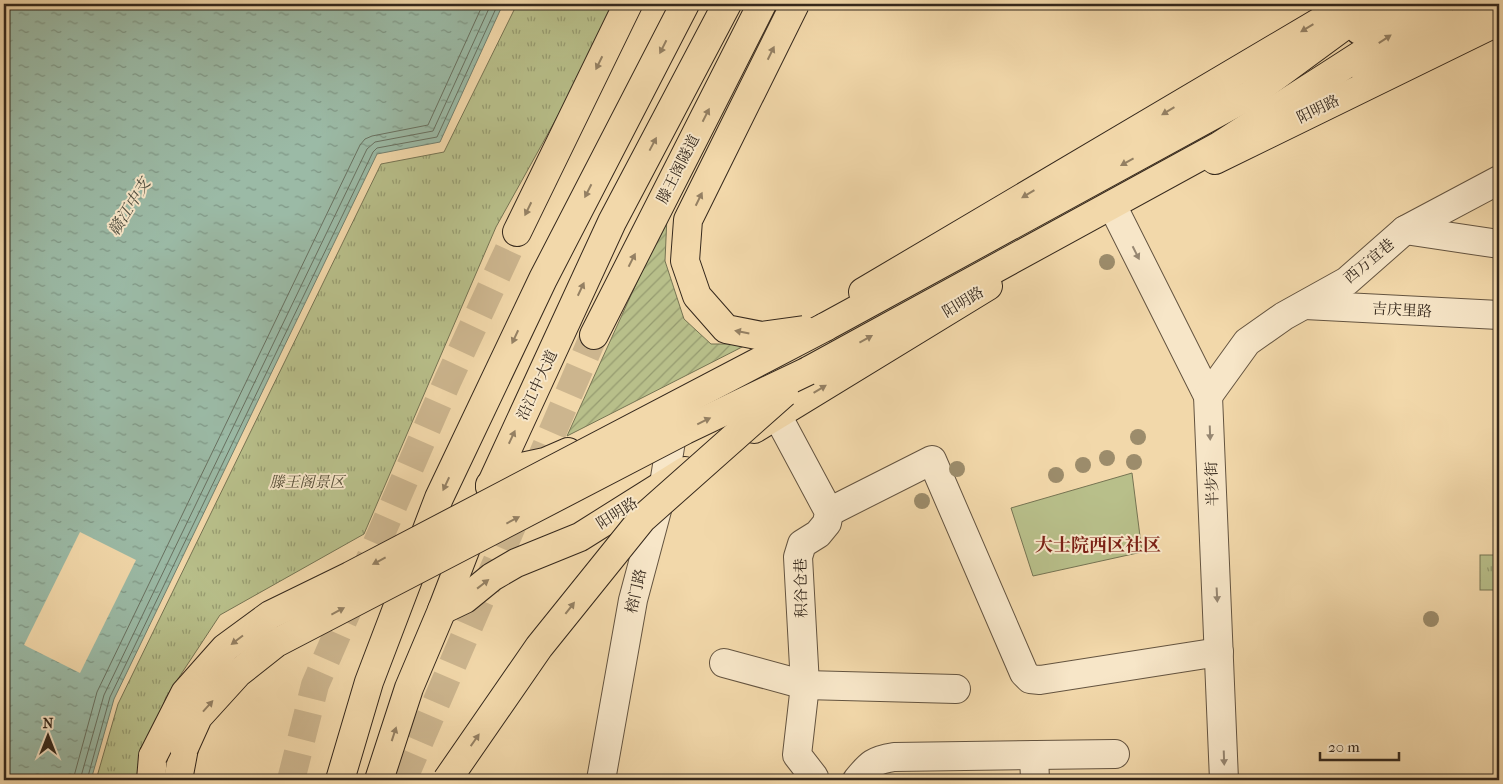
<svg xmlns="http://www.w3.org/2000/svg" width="1503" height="784" font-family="'IM FELL French Canon','Noto Serif SC',serif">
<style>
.park{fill:url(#park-tufts);stroke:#767453}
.garden{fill:url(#garden-furrows);stroke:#767453}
.pitch{fill:#b8bf8a;stroke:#767453}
.water{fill:url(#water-ripples);stroke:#72806f}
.pier{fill:#f2d8aa}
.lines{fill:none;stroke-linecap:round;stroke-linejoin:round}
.shore{stroke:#687161;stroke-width:1}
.highway-tunnel{stroke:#ccb58e;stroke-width:28;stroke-dasharray:28 14;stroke-linecap:butt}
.minor-casing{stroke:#645440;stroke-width:30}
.major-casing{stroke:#35281c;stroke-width:30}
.highway-casing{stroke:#35281c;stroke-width:30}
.minor{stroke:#f7e6c8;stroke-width:28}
.major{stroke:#f2d8aa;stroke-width:28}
.highway{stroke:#f2d8aa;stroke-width:28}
.highway-bridge-casing{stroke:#35281c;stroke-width:30;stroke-linecap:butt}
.highway-bridge{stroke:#f2d8aa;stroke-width:28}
.tree{fill:#9c8c6b}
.oneway{fill:#948063}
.oneway2{fill:#968772}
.labels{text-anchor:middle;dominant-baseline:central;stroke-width:4;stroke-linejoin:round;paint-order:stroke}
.street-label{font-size:15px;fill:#35281c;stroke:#f7e6c8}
.park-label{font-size:15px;font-style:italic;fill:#564e38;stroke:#f7e6c8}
.water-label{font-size:16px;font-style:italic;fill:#4e4c3e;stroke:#f7e6c8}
.quarter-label{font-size:18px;font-weight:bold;fill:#7a1f14;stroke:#f7e6c8}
</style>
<defs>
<pattern id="park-tufts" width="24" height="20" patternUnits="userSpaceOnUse" patternTransform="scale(1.25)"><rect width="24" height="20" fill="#b8bf8a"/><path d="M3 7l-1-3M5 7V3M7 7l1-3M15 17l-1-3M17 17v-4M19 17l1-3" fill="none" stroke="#969b70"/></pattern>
<pattern id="garden-furrows" width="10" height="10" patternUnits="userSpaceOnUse" patternTransform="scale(1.25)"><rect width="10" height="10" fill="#b8bf8a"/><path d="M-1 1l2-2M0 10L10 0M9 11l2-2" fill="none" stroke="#969b70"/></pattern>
<pattern id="water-ripples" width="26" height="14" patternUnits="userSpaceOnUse" patternTransform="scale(1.25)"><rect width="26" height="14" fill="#9bbaa6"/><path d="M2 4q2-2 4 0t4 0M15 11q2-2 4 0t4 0" fill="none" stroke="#7f9786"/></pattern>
</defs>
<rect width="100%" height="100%" fill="#f2d8aa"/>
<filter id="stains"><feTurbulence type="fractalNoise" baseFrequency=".004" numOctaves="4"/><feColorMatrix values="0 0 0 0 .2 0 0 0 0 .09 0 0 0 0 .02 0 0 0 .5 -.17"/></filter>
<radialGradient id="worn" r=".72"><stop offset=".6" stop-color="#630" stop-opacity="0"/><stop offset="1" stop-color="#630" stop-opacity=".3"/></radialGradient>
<g class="park">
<path d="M517 4H620L496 227 364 534 220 615 166 697 136 780H96L118 704 381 164 444 152Z"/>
<rect x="1480" y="555" width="19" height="35"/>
</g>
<path class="garden" d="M667 216 665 261 684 319 711 344H748L567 436Z"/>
<path class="pitch" d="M1132 473 1142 552 1033 576 1011 508Z"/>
<path class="water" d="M4 4H503L440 142 377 154 114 699 91 780H4Z"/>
<path class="pier" d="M80 532 136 560 80 673 24 645Z"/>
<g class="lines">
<g class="shore">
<path d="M73 780 97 692 360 145 365 139 372 136 428 125 483 4"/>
<path d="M80 780 104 695 367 149 375 142 433 131 491 4"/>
<path d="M87 780 110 697 373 152 377 148 437 137 498 4"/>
</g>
<g class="highway-tunnel">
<path d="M291 780 315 685 448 380 517 232"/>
<path d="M403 780 594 335"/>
</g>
<defs>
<g id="minor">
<path d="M1114 209 1208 396 1224 780"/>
<path d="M1405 230 1499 244"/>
<path d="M1305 305 1499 315"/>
<path d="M1208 396 1247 342 1284 316 1347 281 1405 230 1499 180"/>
<path d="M777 415 829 512 827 523 818 534 802 544 798 557 805 685 797 755 814 777V780"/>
<path d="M829 512 932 460 1024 673 1030 679 1040 680 1219 652"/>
<path d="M724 663 805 685 956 689"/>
<path d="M1034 755 1035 780"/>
<path d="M601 780 633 600 664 484 675 416"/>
<path d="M857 780C870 764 874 760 894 757L1115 754"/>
</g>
<g id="major">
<path d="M1215 160 1499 21"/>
<path d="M863 292 1350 4"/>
<path d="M754 429 988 286"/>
<path d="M490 485 517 468 545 462 568 452"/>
<path d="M490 487 612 222 727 4"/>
<path d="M442 610 465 599 492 577 516 563 580 537 685 471"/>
<path d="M340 780 369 682 439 498 543 279 685 4"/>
<path d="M379 780 409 688 442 610 474 527"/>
</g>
<g id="highway">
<path d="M1359 30 1403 4"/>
<path d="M1365 71 1495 4"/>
<path d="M517 232 628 4"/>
<path d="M825 327 1250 95 1374 4"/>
<path d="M594 335 762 4"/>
<path d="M808 371 1219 146 1440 4"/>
<path d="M151 780 153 756"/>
<path d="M178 780 184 748"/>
</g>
</defs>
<use href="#minor" class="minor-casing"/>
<use href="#major" class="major-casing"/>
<use href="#highway" class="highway-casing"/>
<use href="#minor" class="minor"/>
<use href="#major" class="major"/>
<use href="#highway" class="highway"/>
<defs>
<g id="highway-bridge">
<path d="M795 4 688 220 685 261 697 296 726 329 762 336 804 330"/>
<path d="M184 748 198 717 238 673 276 643 685 430 808 371"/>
<path d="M153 756 185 693 225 648 270 615 350 576 825 327"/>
<path d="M447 780 539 647 642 519 784 393"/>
</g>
</defs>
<use href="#highway-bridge" class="highway-bridge-casing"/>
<use href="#highway-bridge" class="highway-bridge"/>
</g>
<g class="tree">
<circle cx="1107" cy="262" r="8"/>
<circle cx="1138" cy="437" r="8"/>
<circle cx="1107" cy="458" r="8"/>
<circle cx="1134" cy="462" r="8"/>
<circle cx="1083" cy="465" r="8"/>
<circle cx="957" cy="469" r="8"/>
<circle cx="1056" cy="475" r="8"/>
<circle cx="922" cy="501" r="8"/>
<circle cx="1431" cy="619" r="8"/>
</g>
<defs><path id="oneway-solid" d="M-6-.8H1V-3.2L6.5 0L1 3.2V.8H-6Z" transform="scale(1.25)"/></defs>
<g class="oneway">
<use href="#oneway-solid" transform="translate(1307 28) rotate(149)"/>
<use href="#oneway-solid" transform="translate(1385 39) rotate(-33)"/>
<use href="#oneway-solid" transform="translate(663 47) rotate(117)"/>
<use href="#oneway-solid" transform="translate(771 53) rotate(-64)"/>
<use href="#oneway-solid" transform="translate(599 63) rotate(116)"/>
<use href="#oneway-solid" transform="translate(1168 111) rotate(149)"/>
<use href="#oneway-solid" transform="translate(706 115) rotate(-63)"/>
<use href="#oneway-solid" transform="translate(653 144) rotate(-62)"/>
<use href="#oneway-solid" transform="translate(1127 162) rotate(151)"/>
<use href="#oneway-solid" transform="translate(588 191) rotate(117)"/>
<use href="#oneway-solid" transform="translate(1028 194) rotate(149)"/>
<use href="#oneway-solid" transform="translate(699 199) rotate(-64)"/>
<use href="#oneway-solid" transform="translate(528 209) rotate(116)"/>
<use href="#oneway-solid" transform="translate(632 260) rotate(-63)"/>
<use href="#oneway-solid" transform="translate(581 289) rotate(-65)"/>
<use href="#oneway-solid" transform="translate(742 332) rotate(-169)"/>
<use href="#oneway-solid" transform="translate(515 337) rotate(115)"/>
<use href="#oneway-solid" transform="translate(866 339) rotate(-29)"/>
<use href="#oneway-solid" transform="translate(820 389) rotate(-31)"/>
<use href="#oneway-solid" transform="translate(704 421) rotate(-26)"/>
<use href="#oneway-solid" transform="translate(512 437) rotate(-65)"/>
<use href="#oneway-solid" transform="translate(446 484) rotate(115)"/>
<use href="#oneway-solid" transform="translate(513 520) rotate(-28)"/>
<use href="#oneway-solid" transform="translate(379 561) rotate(152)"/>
<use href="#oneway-solid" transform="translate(483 584) rotate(-38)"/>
<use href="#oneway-solid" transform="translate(570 608) rotate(-52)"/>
<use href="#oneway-solid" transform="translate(338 611) rotate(-28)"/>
<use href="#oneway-solid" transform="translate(237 640) rotate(143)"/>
<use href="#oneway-solid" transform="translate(208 706) rotate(-48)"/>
<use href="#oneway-solid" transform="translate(394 734) rotate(-72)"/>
<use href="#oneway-solid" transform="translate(475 740) rotate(-55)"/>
</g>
<g class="oneway2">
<use href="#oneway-solid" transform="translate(1136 253) rotate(63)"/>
<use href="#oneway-solid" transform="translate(1210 433) rotate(88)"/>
<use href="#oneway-solid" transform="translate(1217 595) rotate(87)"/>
<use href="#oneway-solid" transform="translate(1224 758) rotate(88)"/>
</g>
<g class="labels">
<g class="street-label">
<text transform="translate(1318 109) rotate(-26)">阳明路</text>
<text transform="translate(678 169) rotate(-63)">滕王阁隧道</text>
<text transform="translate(1369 261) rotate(-40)">西万宜巷</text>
<text transform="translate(963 302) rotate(-31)">阳明路</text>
<text transform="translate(1402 310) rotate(3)">吉庆里路</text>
<text transform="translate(537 385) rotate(-65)">沿江中大道</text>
<text transform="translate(1212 484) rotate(-92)">半步街</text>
<text transform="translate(617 513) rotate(-32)">阳明路</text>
<text transform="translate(801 588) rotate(-91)">积谷仓巷</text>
<text transform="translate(636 591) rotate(-77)">榕门路</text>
</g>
<g class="park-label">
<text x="307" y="482">滕王阁景区</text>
</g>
<g class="water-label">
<text transform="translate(129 207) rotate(-58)">赣江中支</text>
</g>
<g class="quarter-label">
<text x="1098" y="545">大士院西区社区</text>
</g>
</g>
<rect width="1503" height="784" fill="none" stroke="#f2d8aa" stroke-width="20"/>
<rect x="5" y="5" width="1493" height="774" fill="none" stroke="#35281c" stroke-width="2.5"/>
<rect x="10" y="10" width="1483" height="764" fill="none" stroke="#35281c"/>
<g transform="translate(48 736)" stroke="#f7e6c8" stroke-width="4" paint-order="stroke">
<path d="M0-4L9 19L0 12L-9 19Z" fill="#35281c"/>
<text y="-8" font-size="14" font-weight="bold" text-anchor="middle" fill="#35281c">N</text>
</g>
<path d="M1320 752v8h79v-8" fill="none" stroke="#35281c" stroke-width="2.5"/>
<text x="1328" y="752" font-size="15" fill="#35281c" stroke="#f7e6c8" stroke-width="4" paint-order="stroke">20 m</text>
<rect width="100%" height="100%" filter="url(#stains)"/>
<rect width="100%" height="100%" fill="url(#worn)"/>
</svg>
